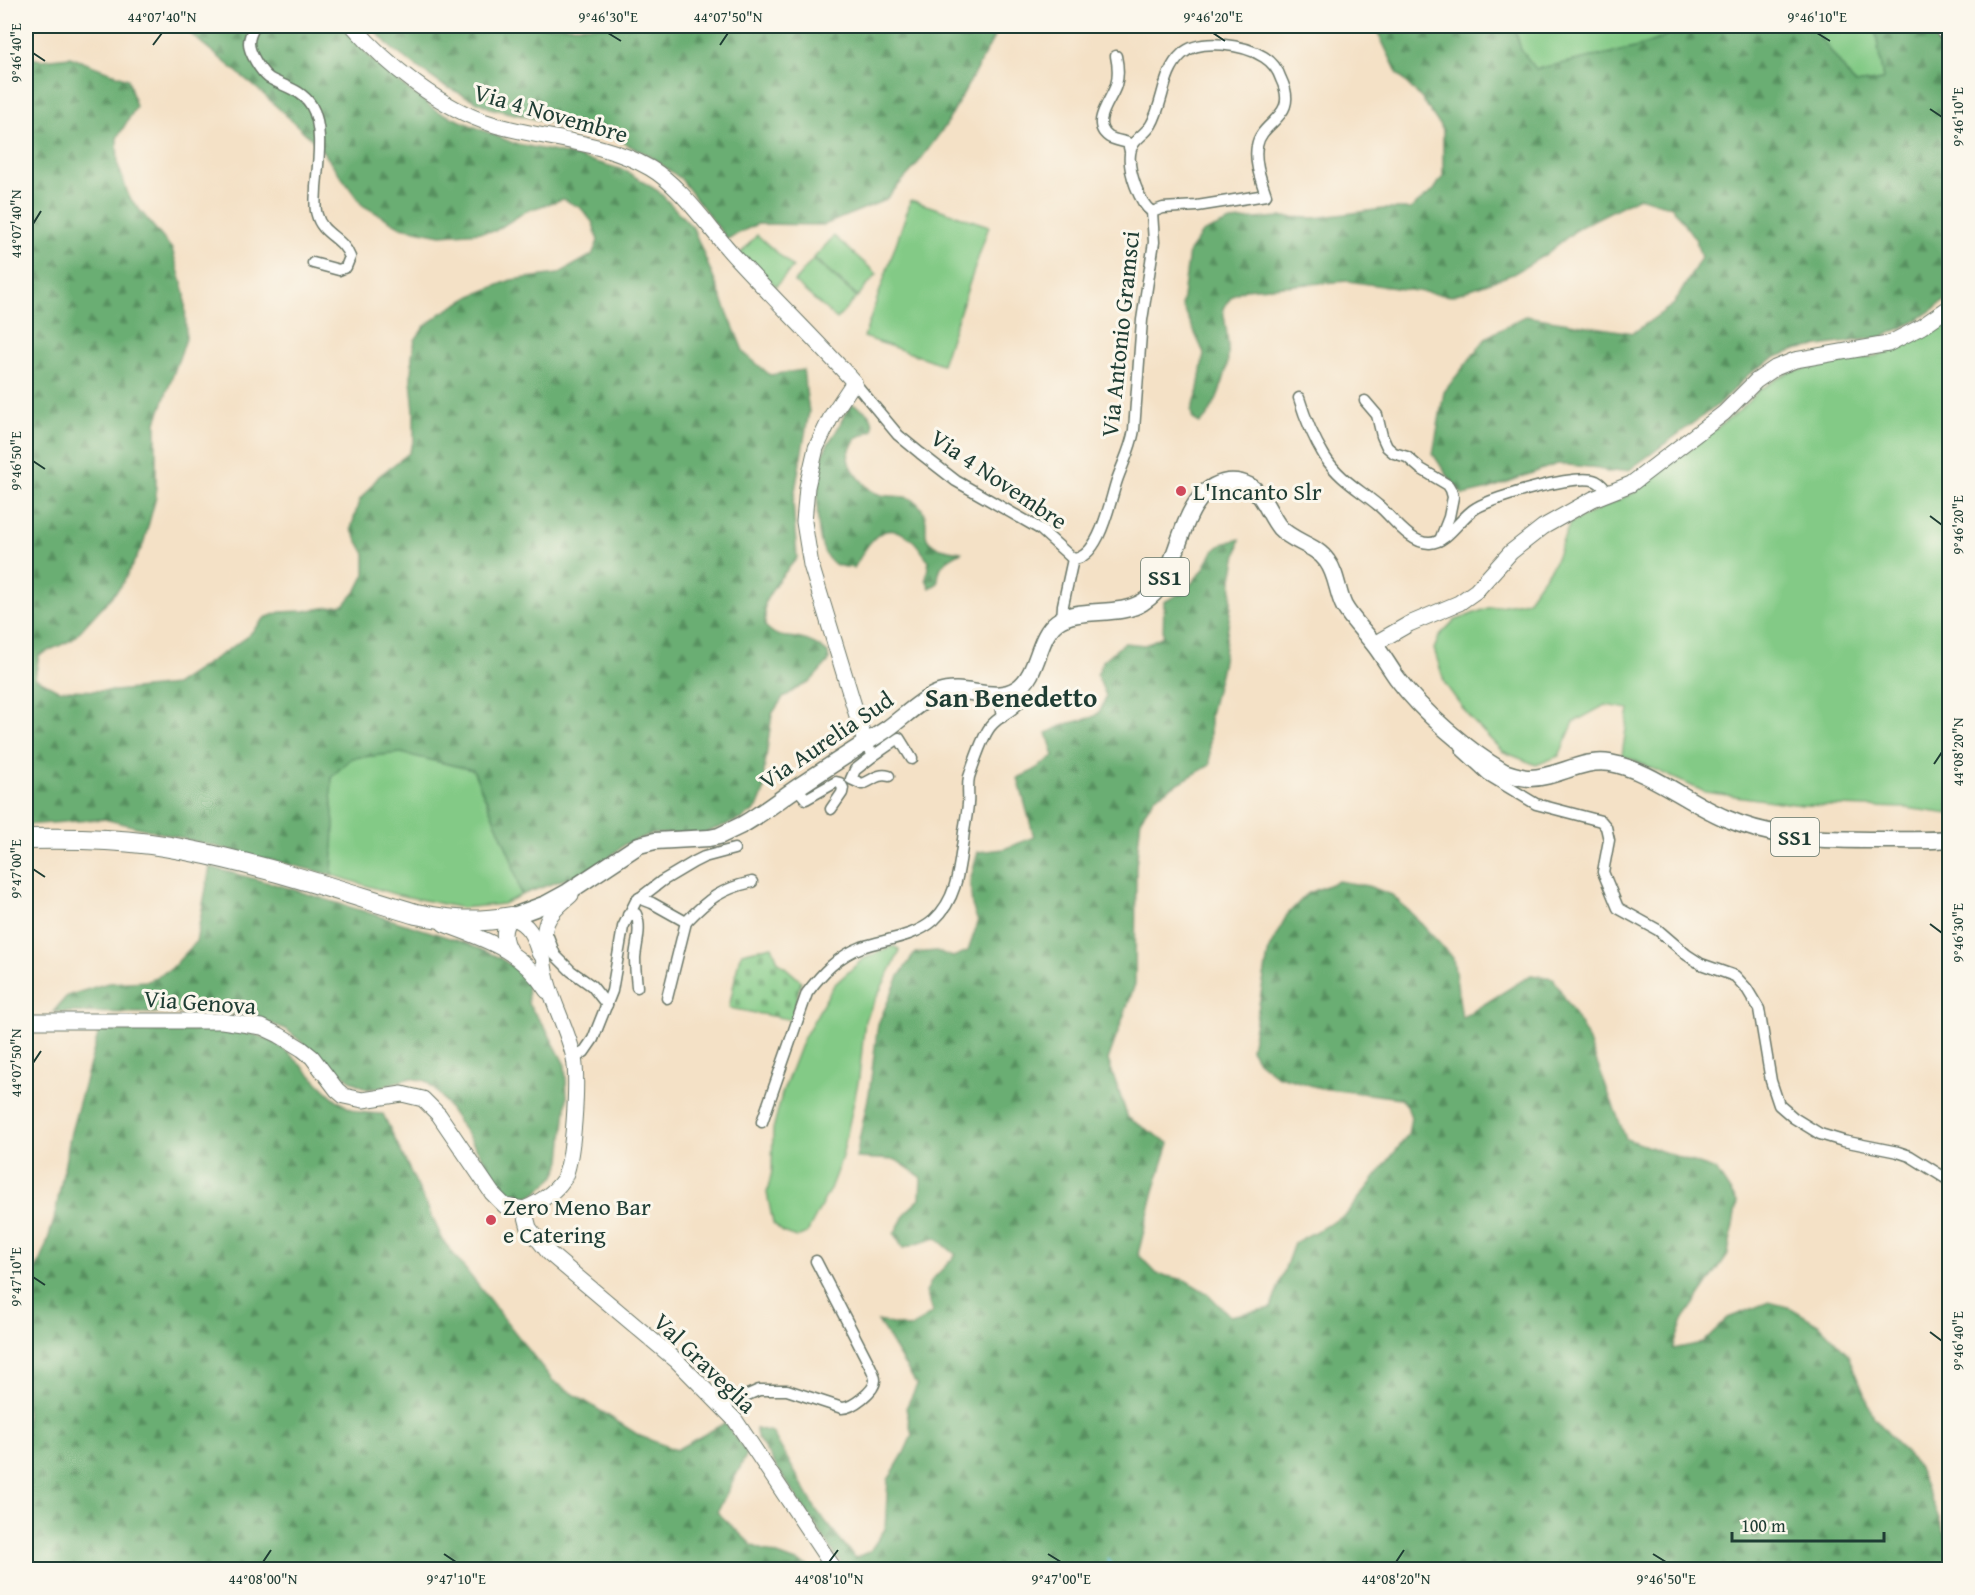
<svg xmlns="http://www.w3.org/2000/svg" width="1975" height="1595" font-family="'Gentium Book Plus',serif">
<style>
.green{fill:#83ca86;stroke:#51845d;stroke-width:1.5}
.forest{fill:url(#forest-firs);stroke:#447654;stroke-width:1.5}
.cemetery{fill:url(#cemetery-stones);stroke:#51845d;stroke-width:1.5}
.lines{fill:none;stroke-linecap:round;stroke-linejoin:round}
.stream{stroke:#66bce3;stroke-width:3}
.street-casing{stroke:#6a7667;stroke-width:13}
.secondary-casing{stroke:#6a7667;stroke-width:17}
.primary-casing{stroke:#6a7667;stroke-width:19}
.highway-casing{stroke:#6a7667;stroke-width:22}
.street{stroke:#fff;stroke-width:10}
.secondary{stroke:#fff;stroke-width:15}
.primary{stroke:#fff;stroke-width:16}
.highway{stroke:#fff;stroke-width:20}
.ticks{fill:none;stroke:#1f3d34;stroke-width:2}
.poi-dot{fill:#d1495b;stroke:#fbf7ec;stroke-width:2}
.labels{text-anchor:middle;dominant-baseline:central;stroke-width:6;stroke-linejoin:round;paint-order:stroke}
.shield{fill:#fbf7ec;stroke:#61756b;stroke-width:1.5}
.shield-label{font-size:22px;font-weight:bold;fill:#1f3d34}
.street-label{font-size:24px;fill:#1f3d34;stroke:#fbf7ec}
.poi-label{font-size:24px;fill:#1f3d34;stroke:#fbf7ec;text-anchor:start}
.quarter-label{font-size:27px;font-weight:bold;fill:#1f3d34;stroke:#fbf7ec}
.neatline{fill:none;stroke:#1f3d34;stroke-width:2}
.ticks-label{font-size:15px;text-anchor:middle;fill:#1f3d34}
</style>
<defs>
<pattern id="forest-firs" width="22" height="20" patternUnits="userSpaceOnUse" patternTransform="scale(1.5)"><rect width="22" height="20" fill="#6aae73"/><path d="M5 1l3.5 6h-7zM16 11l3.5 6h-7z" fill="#578f5f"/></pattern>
<pattern id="cemetery-stones" width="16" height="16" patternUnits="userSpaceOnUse" patternTransform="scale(1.5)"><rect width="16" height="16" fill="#83ca86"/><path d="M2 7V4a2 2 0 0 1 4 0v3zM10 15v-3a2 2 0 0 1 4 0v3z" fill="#6ba56e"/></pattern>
</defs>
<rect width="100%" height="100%" fill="#fbf7ec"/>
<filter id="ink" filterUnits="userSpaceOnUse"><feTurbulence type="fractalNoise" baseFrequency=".0167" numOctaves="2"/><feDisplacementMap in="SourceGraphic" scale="12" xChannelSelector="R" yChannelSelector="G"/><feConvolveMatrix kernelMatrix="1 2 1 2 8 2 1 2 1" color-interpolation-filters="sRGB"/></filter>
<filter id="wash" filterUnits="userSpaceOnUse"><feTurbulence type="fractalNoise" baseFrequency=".008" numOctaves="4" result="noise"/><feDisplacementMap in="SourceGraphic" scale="24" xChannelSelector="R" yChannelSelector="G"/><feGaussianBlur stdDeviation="1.35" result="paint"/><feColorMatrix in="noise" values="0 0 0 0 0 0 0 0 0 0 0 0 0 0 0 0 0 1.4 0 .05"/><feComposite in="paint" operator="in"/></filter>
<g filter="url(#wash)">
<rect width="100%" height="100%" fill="#f4e1c6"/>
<g class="green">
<path d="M1514 26H1676L1662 38 1635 48 1536 69 1521 50Z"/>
<path d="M1812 26H1875L1883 80 1855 84Z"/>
<path d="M911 200 989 226 942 364 864 337Z"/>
<path d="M757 235 793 267 776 286 740 254Z"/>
<path d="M834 236 877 274 858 296 814 258Z"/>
<path d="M813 259 857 297 837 319 794 282Z"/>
<path d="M1949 318V814L1906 808 1802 805 1705 792 1622 755 1629 709 1605 705 1574 722 1559 756 1536 765 1502 751 1471 719 1445 684 1434 649 1440 635 1454 621 1488 608 1527 601 1554 563 1570 523 1635 492 1740 410 1759 390 1789 372 1886 354 1925 335Z"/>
<path d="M401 753 473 770 511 858 521 895 503 904 462 908 394 894 332 875 334 824 331 794 332 776 352 758Z"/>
<path d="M893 946 899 949V953L865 1020 859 1078 842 1157 830 1189 807 1233 797 1237 783 1232 773 1223 767 1193 772 1171 773 1129 782 1094 803 1039 834 985 863 959Z"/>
</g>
<g class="forest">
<path d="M181 26H341L380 68 437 111 513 143 570 155 624 170 658 191 693 228 744 353 770 375 803 370 809 412 793 502 797 558 776 583 765 602V626C779 640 783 635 801 639 812 641 820 647 828 653L829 661 810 682 796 689 782 699 772 714 764 772V791L757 808 742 819 704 833 652 834 625 844 604 862 576 875 521 895 511 858 473 770 401 753 352 758 332 776 331 794 334 824 332 875 104 819 26 825V57L41 60 70 57 128 79 136 107 117 138 118 165 129 197 172 249 185 293 186 339 156 422V497L143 545 121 586 72 640 39 655 35 678 58 690 115 691 175 685 246 638 265 618 280 612 304 611 344 605 357 590 365 574V554L351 529 359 501 379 476 409 453 414 440V411L411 380 412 356 415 340 425 326 440 314 471 296 511 280 558 274 592 255 598 241 593 223 581 208 563 199 526 211 495 231 441 235 401 227 362 205 319 146 260 91Z"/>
<path d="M371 26H1000L946 125 915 167 885 200 824 225 757 224 727 239 681 179 650 156 616 139 490 108 441 84 391 48Z"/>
<path d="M1353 26H1514L1521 50 1536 69 1635 48 1662 38 1676 26H1812L1855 84 1883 80 1875 26H1927L1949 47V298L1914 322 1882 337 1799 349 1776 357 1749 374 1723 401 1629 470 1607 472 1599 468 1557 464 1489 489 1463 495 1447 475 1433 454 1444 392 1487 337 1525 316 1633 333 1674 304 1701 258 1696 240 1672 207 1639 197 1580 227 1545 255 1513 274 1451 296 1348 281 1245 289 1233 295 1223 308C1225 323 1229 340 1228 355 1228 373 1214 413 1200 423L1193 419 1191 411 1197 395 1204 353 1182 305 1189 251 1202 233 1230 221 1280 217 1315 218 1383 209H1410L1434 190 1443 176V130L1422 99 1398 74 1377 31Z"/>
<path d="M852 404C865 410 874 414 873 430L856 438C844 458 846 462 860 479 867 487 871 493 882 495 894 498 908 493 918 504 940 528 903 544 961 552 945 562 938 563 938 583L930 588 926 579 929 561C923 554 918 544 911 539 881 515 867 546 854 568 848 567 840 567 835 564 810 552 817 474 824 452 827 443 834 436 838 428 843 419 845 411 852 404Z"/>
<path d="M1240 539 1232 578 1231 606 1222 666 1210 714V765L1156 796 1141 818 1136 866 1135 984 1108 1060 1128 1118 1169 1143 1154 1191 1138 1254 1157 1274 1185 1280 1207 1293 1230 1316 1271 1308 1294 1243 1346 1215 1408 1135 1411 1117 1406 1104 1400 1098 1320 1088 1276 1075 1258 1061 1251 1049 1269 949 1287 915 1307 894 1338 881 1368 886 1392 895 1415 917 1453 958 1462 1018 1531 975 1553 978 1586 1034 1626 1139 1716 1170 1737 1202 1728 1254 1683 1320 1673 1349 1702 1343 1728 1318 1769 1302 1791 1308 1820 1325 1847 1353 1874 1417 1918 1468 1949 1543V1569L845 1570 842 1565 758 1439 755 1428 772 1432 817 1511 855 1558 870 1551 885 1529 888 1480 904 1453 912 1435 906 1408 917 1385 878 1321 911 1328 933 1312 926 1292 932 1280 956 1255 936 1238 903 1248 894 1234 907 1211 920 1199 921 1177 896 1160 857 1158 859 1140 869 1094 878 1024 899 976 915 953 936 951 953 957 968 951 978 922 972 905 970 881 978 852 1004 849 1034 837 1018 778 1033 771 1054 756 1047 733C1054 730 1062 725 1070 723 1092 717 1099 721 1106 696L1097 675 1103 661 1124 643 1145 645 1163 636 1164 602 1185 591 1203 570 1213 551 1225 543Z"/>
<path d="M210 867 285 887 428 931 468 944 498 957 527 976 528 1004 547 1031 565 1065 567 1097 561 1161 555 1176 536 1193 525 1198 514 1199 508 1195 441 1096 426 1081 410 1078 379 1088 367 1089 352 1081 321 1059 286 1029 245 1014 53 1012 67 996 108 983 148 981 171 969 196 942Z"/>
<path d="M217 1030C236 1032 255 1032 271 1041 302 1057 324 1099 356 1111 364 1114 375 1113 383 1114L444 1242 553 1381 640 1436 676 1450 725 1423 747 1454 717 1512 753 1546 816 1569 26 1570V1286L42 1258 54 1220 71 1132 99 1031Z"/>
</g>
<path class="cemetery" d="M772 946 778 961 801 981 792 1020 729 1008 739 959 742 953Z"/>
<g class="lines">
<path class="stream" d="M1108 1559 1113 1570"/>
</g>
</g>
<g filter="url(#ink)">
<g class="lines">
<defs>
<g id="street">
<path d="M255 26C252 31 249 36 249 43 249 53 261 72 269 78 284 87 301 89 311 105 324 126 318 164 316 187 316 196 314 207 317 215 322 235 343 237 350 257L346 267 339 270 313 263"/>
<path d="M1116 56C1118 65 1119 75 1116 85 1112 100 1089 123 1109 137 1114 140 1122 141 1128 143L1130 151"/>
<path d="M854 382 898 435 920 453 956 481 1040 529 1073 559"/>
<path d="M1299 398C1305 418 1314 439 1325 457 1339 479 1360 490 1379 506 1392 517 1410 544 1430 543 1449 542 1460 517 1476 508 1494 497 1577 473 1596 481 1602 484 1605 488 1607 494"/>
<path d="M1365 401 1377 415 1382 436 1387 447 1394 453 1407 457 1421 469 1448 485 1451 490 1453 497 1449 517 1440 540"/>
<path d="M1073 559C1100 558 1110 500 1117 480 1123 463 1131 448 1134 430L1142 320 1154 242 1152 212C1139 203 1128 170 1130 154 1131 140 1144 136 1151 125 1164 103 1162 72 1182 54 1200 37 1245 45 1264 57 1272 62 1278 70 1281 79 1300 118 1261 120 1257 146 1254 162 1261 180 1266 195L1197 206 1163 208 1152 212"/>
<path d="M1062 620 1063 605 1073 559"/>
<path d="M998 694 1002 717"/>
<path d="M870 750 873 756 899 738 912 759"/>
<path d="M1462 751 1488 775 1536 804 1601 821 1606 827 1609 840 1603 872 1618 908 1658 930 1687 955 1701 964 1735 976 1747 989 1759 1009 1771 1081 1779 1105 1794 1118 1820 1134 1843 1141 1898 1152 1910 1156 1950 1181"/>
<path d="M873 756 855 770 851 779 862 784C872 781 877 773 889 776"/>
<path d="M797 788 806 799 836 782 840 783 843 788 842 793 831 809"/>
<path d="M639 898 652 903 686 922C708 899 721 889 752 882"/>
<path d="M628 915 636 914C642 928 636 944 635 958 635 967 636 977 637 987"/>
<path d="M546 931 555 955 571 971 592 986 607 1005"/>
<path d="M667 998 686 922"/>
<path d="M574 1059 584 1052 593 1039 612 991 623 927 636 901 662 881 694 862 704 857 734 849"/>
<path d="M762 1122 807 993C822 973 838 956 862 947 886 939 915 937 934 920 957 899 959 869 963 840 964 828 967 816 968 804 969 795 967 786 969 777 973 765 983 736 990 727 1003 710 1025 711 1025 683"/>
<path d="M714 1398 734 1401 759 1390H787L842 1408C852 1408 875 1391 875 1380 875 1376 872 1370 870 1366L816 1261"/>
</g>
<g id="secondary">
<path d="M353 26C387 65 442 109 492 124 545 140 601 140 650 168 683 187 711 232 738 260 776 301 816 340 854 382L832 415 816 448 807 487 804 522 811 565 865 742"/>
<path d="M1938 26 1950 36"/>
<path d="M1374 644 1409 624 1459 603 1476 591 1511 552 1543 527 1593 499 1631 484 1707 426 1724 413 1756 381 1775 368 1795 360 1888 344 1921 327 1950 307"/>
<path d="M444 924C487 940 521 950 547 991"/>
<path d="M510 952C503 940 501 929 511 917 529 924 534 936 539 953"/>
<path d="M26 1021H222L262 1027 279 1035 302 1049 312 1057 337 1090 344 1096 363 1100 402 1094 423 1099 439 1115 492 1193 505 1206 524 1209C538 1203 554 1193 563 1180 574 1162 578 1080 574 1058 565 1018 541 987 543 945 544 937 544 929 547 922 551 911 562 903 571 895"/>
<path d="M524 1209 529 1228 549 1253 677 1361 735 1420 835 1570"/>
</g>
<path id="primary" d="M511 917 546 904 568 892 639 845 655 841 709 838 719 836 742 825C765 812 785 795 807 781 834 763 861 746 887 729 904 717 920 700 939 693 964 684 994 704 1017 689 1039 675 1037 637 1057 622 1078 606 1119 618 1143 602 1151 597 1157 591 1162 583 1180 554 1184 493 1223 483 1231 481 1241 482 1249 486 1264 494 1269 515 1280 528 1293 542 1316 545 1327 561 1337 574 1337 592 1344 606 1352 620 1364 631 1373 643 1382 654 1389 667 1397 678 1422 712 1468 751 1504 772 1513 775 1521 778 1530 778 1557 778 1583 758 1610 763 1650 770 1687 802 1725 818 1776 840 1827 840 1881 840 1904 840 1927 841 1950 839"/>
<path id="highway" d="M26 839C79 838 133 839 186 850 264 865 340 891 416 914 452 921 475 923 511 917"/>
</defs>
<use href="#street" class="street-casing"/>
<use href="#secondary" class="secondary-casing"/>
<use href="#primary" class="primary-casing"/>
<use href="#highway" class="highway-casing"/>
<use href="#street" class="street"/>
<use href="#secondary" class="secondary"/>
<use href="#primary" class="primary"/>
<use href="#highway" class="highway"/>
</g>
</g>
<path class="ticks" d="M608 33 621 41M1213 33 1225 41M1817 33 1830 41M153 45 162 33M720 45 728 33M33 53 45 61M1930 109 1942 117M33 224 41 211M33 461 45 469M1930 516 1942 525M1934 764 1942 752M33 869 45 877M1930 924 1942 933M33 1063 41 1051M33 1277 45 1285M1930 1332 1942 1341M444 1554 456 1562M1048 1554 1061 1562M1653 1554 1666 1562M263 1562 271 1550M829 1562 838 1550M1396 1562 1404 1550"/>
<g class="poi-dot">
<circle cx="1181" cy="491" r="6"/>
<circle cx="491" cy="1220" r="6"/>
</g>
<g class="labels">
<g class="shield">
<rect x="1141" y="558" width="48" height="38" rx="4.5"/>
<rect x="1771" y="818" width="48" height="38" rx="4.5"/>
</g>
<g class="shield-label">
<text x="1165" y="577">SS1</text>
<text x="1795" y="837">SS1</text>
</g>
<g class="street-label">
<text transform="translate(551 113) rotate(16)">Via 4 Novembre</text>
<text transform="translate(1120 334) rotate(-84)">Via Antonio Gramsci</text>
<text transform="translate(999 479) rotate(34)">Via 4 Novembre</text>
<text transform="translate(826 740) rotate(-34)">Via Aurelia Sud</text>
<text transform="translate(200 1002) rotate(4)">Via Genova</text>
<text transform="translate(705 1363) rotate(44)">Val Graveglia</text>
</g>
<g class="poi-label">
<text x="1193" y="491">L'Incanto Slr</text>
<text x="503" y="1206">Zero Meno Bar<tspan x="503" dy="28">e Catering</tspan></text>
</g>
<g class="quarter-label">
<text x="1011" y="697">San Benedetto</text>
</g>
</g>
<rect width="1975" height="1595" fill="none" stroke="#fbf7ec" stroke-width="66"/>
<path d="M1732 1532v9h152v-9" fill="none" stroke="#1f3d34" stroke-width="3"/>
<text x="1741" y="1532" font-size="18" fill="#1f3d34" stroke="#fbf7ec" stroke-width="4.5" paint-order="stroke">100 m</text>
<rect x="33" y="33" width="1909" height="1529" class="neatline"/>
<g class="ticks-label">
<text x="162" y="22">44°07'40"N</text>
<text x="608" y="22">9°46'30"E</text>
<text x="728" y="22">44°07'50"N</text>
<text x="1213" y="22">9°46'20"E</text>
<text x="1817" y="22">9°46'10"E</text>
<text transform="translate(16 53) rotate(-90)" y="5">9°46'40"E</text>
<text transform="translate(1958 117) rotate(-90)" y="5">9°46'10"E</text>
<text transform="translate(16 224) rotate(-90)" y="5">44°07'40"N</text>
<text transform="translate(16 461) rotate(-90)" y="5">9°46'50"E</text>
<text transform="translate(1958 525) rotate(-90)" y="5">9°46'20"E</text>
<text transform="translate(1958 752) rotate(-90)" y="5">44°08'20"N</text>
<text transform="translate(16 869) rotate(-90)" y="5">9°47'00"E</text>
<text transform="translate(1958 933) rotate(-90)" y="5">9°46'30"E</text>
<text transform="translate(16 1063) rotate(-90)" y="5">44°07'50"N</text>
<text transform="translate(16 1277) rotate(-90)" y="5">9°47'10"E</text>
<text transform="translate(1958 1341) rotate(-90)" y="5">9°46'40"E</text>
<text x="263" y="1584">44°08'00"N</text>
<text x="456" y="1584">9°47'10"E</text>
<text x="829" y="1584">44°08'10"N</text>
<text x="1061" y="1584">9°47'00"E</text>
<text x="1396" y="1584">44°08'20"N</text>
<text x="1666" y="1584">9°46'50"E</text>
</g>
</svg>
